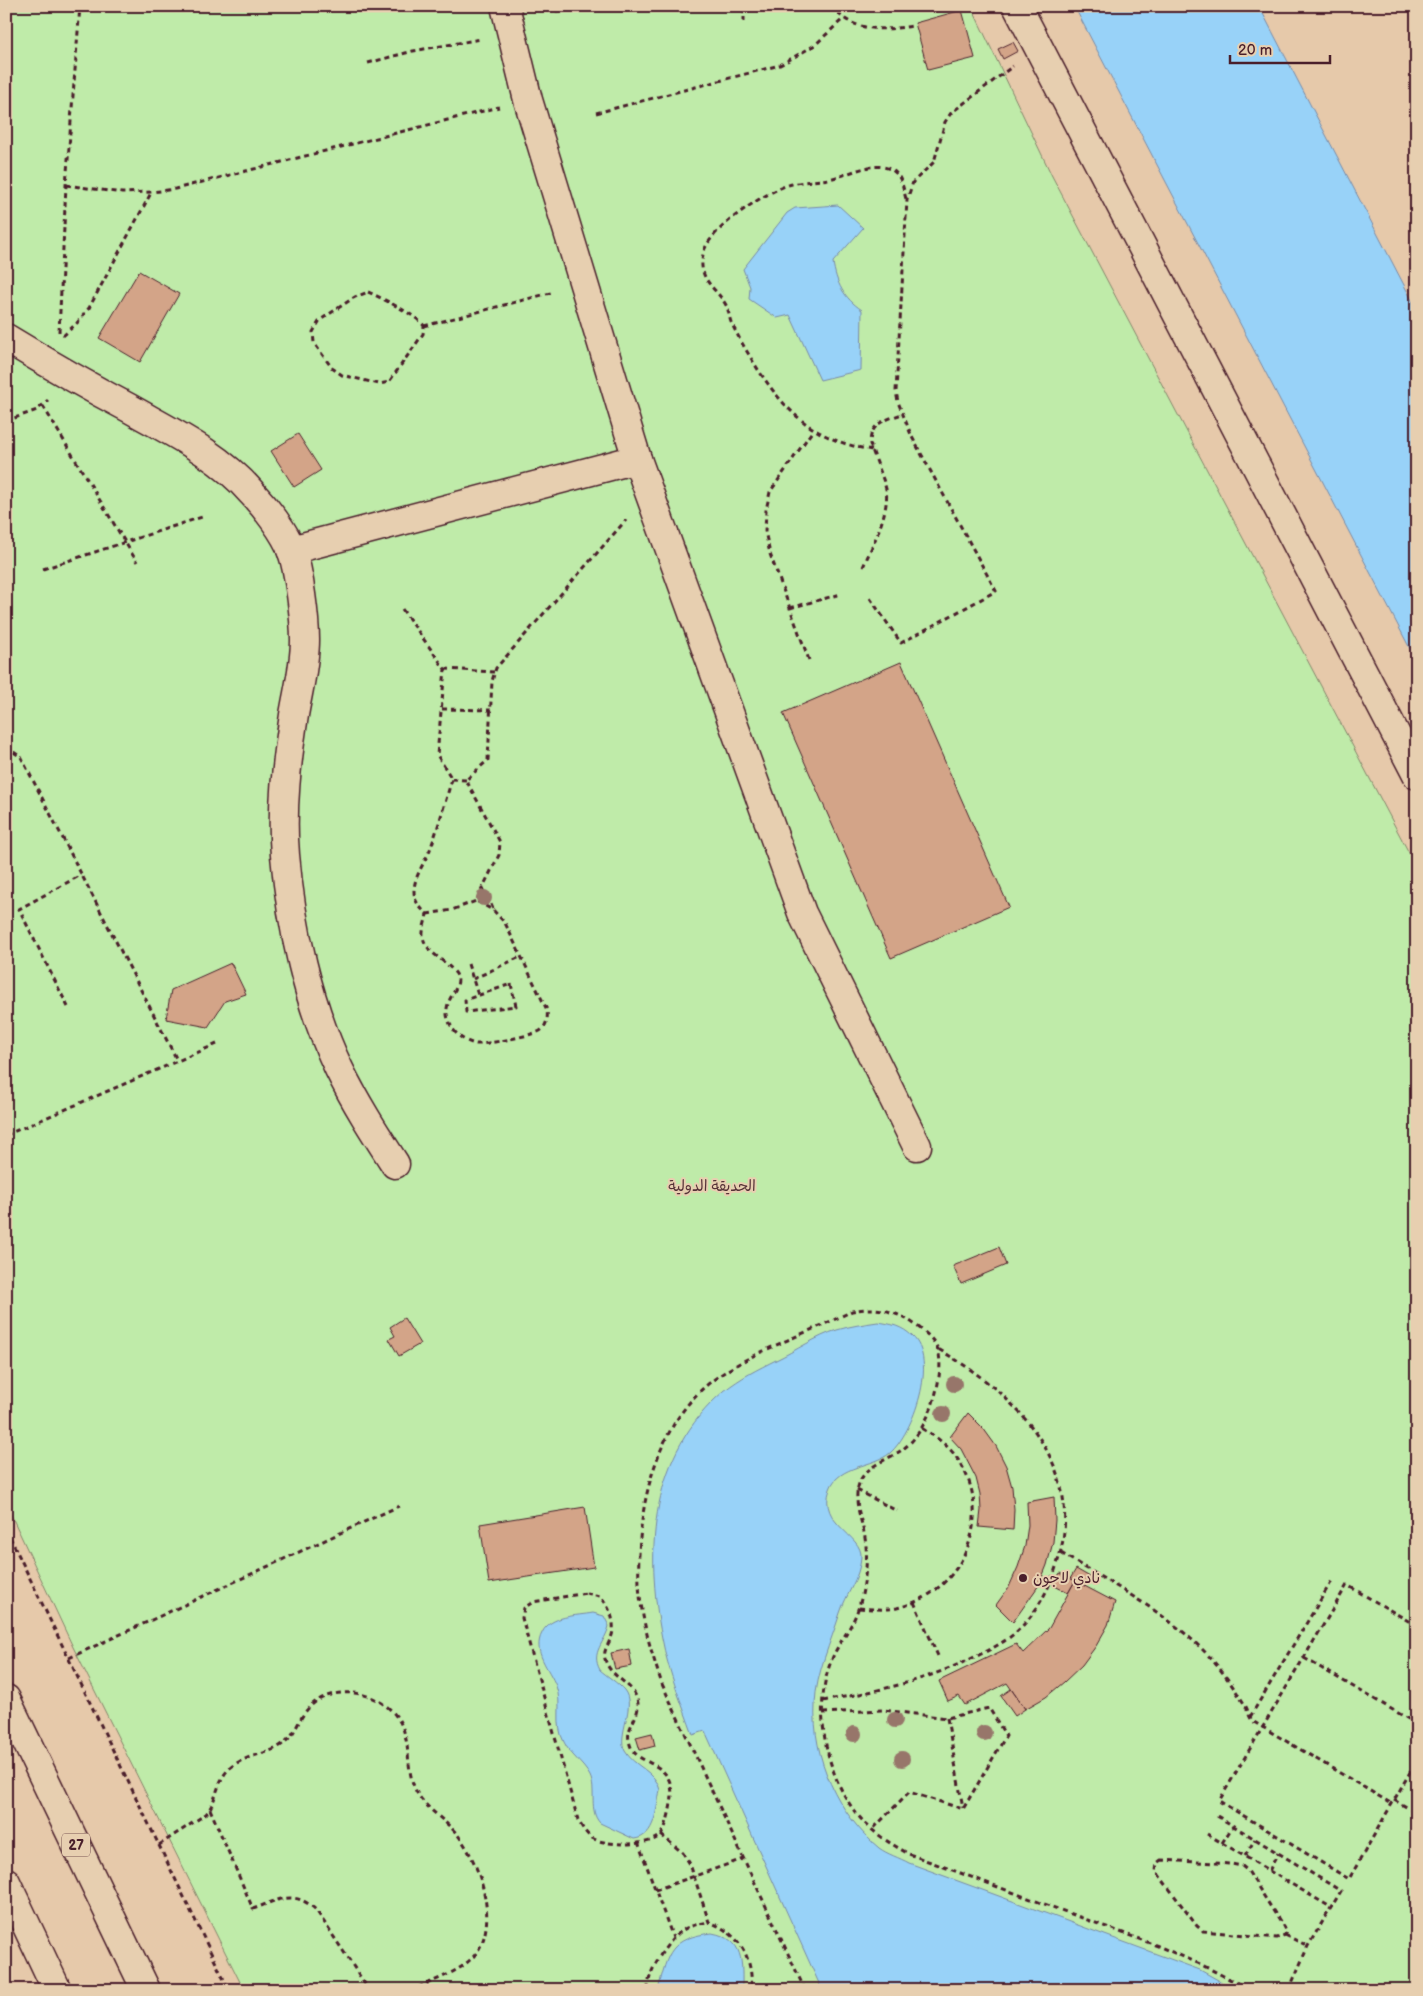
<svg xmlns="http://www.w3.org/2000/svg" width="1423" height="1996" font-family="'Balsamiq Sans','Playpen Sans Arabic',sans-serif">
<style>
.green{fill:#bfeba9;stroke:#84856a}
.water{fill:#98d2f8;stroke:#798aa6}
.building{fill:#d3a488;stroke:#4a1f2b}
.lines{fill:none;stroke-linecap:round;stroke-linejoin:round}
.minor-casing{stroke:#4a1f2b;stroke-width:31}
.highway-casing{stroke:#4a1f2b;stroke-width:31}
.path{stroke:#4a1f2b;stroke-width:3;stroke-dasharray:5 4;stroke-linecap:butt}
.minor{stroke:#e7cfb0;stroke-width:28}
.highway{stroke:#e7cfb0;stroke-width:28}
.tree{fill:#97766b}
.poi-dot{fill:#4a1f2b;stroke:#e7cfb0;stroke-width:2}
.labels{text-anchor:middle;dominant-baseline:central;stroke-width:4;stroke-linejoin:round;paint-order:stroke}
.shield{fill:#e7cfb0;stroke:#795453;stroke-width:1}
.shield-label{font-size:14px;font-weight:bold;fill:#4a1f2b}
.park-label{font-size:15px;fill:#563338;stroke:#e7cfb0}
.poi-label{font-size:15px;fill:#4a1f2b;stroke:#e7cfb0;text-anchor:start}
</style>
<rect width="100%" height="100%" fill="#e6c9aa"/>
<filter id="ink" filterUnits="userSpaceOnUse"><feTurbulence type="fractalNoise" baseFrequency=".02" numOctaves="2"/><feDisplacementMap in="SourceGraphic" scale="10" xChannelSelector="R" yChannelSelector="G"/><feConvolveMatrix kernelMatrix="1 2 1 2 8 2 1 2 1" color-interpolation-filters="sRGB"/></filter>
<g filter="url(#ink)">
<path class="green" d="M6 6H971L1052 176 1417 868V1990H244L73 1647 6 1504Z"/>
<g class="water">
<path d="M1074 6H1259L1417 310V662Z"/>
<path d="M838 205 863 228 833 262C836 283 844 298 862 310L861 370 820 380 790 315 777 318 749 299 750 287 743 269 787 213 795 208Z"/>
<path d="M878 1322C891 1324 902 1326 912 1336 939 1360 913 1433 890 1453 874 1467 838 1465 830 1489 817 1524 863 1535 861 1557 860 1578 846 1594 840 1613 831 1642 816 1673 815 1704 812 1758 838 1814 879 1848 887 1854 900 1858 909 1863L1200 1970 1236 1990H822L705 1731 693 1735C682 1704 668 1671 662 1638 644 1549 651 1453 724 1391 740 1378 758 1369 776 1360 795 1351 817 1336 837 1330 850 1326 864 1324 878 1322Z"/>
<path d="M593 1613 604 1616 609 1626C605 1643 590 1652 600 1670 607 1676 618 1683 624 1690 637 1706 616 1735 625 1751 634 1767 656 1771 660 1790 656 1808 656 1837 634 1839L600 1823C588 1810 597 1791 590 1776 583 1763 570 1755 564 1742 554 1724 563 1704 556 1686 549 1668 532 1652 542 1633 550 1615 577 1616 593 1613Z"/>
<path d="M712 1933C745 1939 742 1963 742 1990H658C668 1952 670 1938 712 1933Z"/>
</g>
<g class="building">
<path d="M556 6H619L556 12Z"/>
<path d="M962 10 975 58 928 70 915 23Z"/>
<path d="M1013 42 1018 51 1003 59 998 49Z"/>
<path d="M139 271 179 294 140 362 99 338Z"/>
<path d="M298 434 321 470 294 487 271 451Z"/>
<path d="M901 662 1009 907 891 958 783 713Z"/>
<path d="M231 963 246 994 225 1001 208 1027 166 1019 171 990Z"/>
<path d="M999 1247 1006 1265 961 1284 953 1266Z"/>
<path d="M404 1318 420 1344 399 1356 389 1339 395 1336 390 1327Z"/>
<path d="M968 1413 983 1428 996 1446 1006 1466 1012 1487 1014 1509 1013 1530 979 1527 981 1510 980 1494 976 1478 961 1449 950 1437Z"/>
<path d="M1054 1497 1055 1520 1053 1542 1047 1565 1039 1585 1013 1622 996 1605 1009 1587 1018 1567 1025 1546 1028 1525 1027 1502Z"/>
<path d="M585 1507 594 1567 489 1583 480 1524Z"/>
<path d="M1076 1569 1090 1577 1084 1587 1070 1579Z"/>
<path d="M1060 1573 1075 1581 1068 1593 1053 1585Z"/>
<path d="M1075 1581 1115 1602 1108 1625 1096 1646 1082 1665 1064 1682 1046 1697 1025 1709 1007 1683 965 1705 959 1696 948 1701 939 1681 1016 1644 1023 1653 1049 1628Z"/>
<path d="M629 1649 632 1666 615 1669 611 1653Z"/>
<path d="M1011 1689 1025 1709 1015 1716 1001 1696Z"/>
<path d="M652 1733 655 1746 640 1750 636 1737Z"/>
</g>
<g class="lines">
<defs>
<g id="minor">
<path d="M505 6 528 100 637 459 802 913 917 1146"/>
<path d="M1017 6 1417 775"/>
<path d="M6 338C47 363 87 386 129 408 173 433 218 454 252 493 266 508 285 532 292 551 299 572 305 618 305 640 305 665 298 691 294 715 287 760 281 809 285 855 291 926 308 1004 339 1069 355 1102 375 1133 395 1164"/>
<path d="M291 550 637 459"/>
</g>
<g id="highway">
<path d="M6 1699 146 1990"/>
<path d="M6 1882 57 1990"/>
</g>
</defs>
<use href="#minor" class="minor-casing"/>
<use href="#highway" class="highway-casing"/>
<g class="path">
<path d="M832 6C850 32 884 31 912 26"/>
<path d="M744 22V6"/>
<path d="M368 63 413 51 481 39"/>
<path d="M596 113 780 65 815 45 844 18"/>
<path d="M66 185 122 193 152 192 175 189 499 107"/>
<path d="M368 292C380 297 418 316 424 326L423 334 389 382 379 384 342 375 332 368 314 343 313 332 320 320 355 297Z"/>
<path d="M424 326 554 292"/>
<path d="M59 332 66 185 80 6"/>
<path d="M63 336 77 323 89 308 151 193"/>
<path d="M43 406 137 562"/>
<path d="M6 421 37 410 48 400"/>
<path d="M872 450C818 441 789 416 759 371 749 355 739 339 731 322 729 317 729 312 727 307 717 287 695 280 704 251 711 228 769 189 792 184 806 181 820 181 833 178 851 174 873 160 892 170 902 176 903 188 906 199"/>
<path d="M863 567C872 546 890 512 886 489 882 474 875 459 870 444 870 423 885 420 902 414"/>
<path d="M43 569 205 516"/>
<path d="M870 598 901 643 996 591 912 437 898 402 896 391 907 200 913 182 934 162 945 122 951 113 1013 66"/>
<path d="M790 608 841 594"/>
<path d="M402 609 445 669 437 755 452 779C445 802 439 825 431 847 426 861 414 876 414 891 414 901 420 908 427 914 426 921 422 930 423 937 426 953 447 961 456 974 466 991 431 1002 456 1033 461 1039 470 1043 476 1044 485 1045 533 1035 540 1031 547 1026 548 1018 547 1010L505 923 493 910 476 901 499 855 500 842 466 780 488 760 492 681 496 668 626 520"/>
<path d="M809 660 770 554 765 531 766 510 770 492 813 430"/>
<path d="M445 669 494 672"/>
<path d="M442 709 491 710"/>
<path d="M6 747 21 757 177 1060"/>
<path d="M452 779 466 780"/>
<path d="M482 889 487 895 493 909"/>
<path d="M427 914 452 910 476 901"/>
<path d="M468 964 478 995"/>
<path d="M473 979 520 957"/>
<path d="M511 984 516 1006 466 1012 465 1000Z"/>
<path d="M68 1007 19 909 81 875"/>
<path d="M6 1135 217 1044"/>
<path d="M857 1490 897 1511"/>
<path d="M6 1529 229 1990"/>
<path d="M1061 1553C1109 1583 1163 1610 1203 1650 1219 1666 1233 1686 1245 1705 1249 1711 1248 1717 1254 1722L1392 1804"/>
<path d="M586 1593 600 1596C610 1607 617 1624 611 1638 608 1645 603 1651 605 1659 610 1679 636 1683 638 1704 639 1718 626 1727 629 1740 633 1769 671 1756 672 1795 672 1803 666 1830 661 1835 649 1847 605 1846 592 1838 585 1833 582 1827 578 1820L522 1618 524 1608 533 1602Z"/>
<path d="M914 1602 938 1656"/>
<path d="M859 1608C872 1609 885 1610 897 1608 966 1592 998 1511 954 1454 945 1443 933 1435 921 1428"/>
<path d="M1417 1626 1347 1585 1219 1801 1349 1879 1417 1760"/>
<path d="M69 1658 399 1506"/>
<path d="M1304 1658 1417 1724"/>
<path d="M823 1701C876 1691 919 1683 968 1660 984 1653 1000 1645 1014 1634 1035 1616 1049 1590 1057 1564 1089 1467 1015 1393 938 1349"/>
<path d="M823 1713 883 1710 947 1718 989 1708 1006 1736 963 1809 909 1792 872 1830"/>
<path d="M1250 1717 1333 1579"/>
<path d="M947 1718 963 1808"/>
<path d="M1394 1800 1417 1813"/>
<path d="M210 1809 253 1909C278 1900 294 1889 316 1910L369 1990"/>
<path d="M1217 1816 1341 1891 1308 1946 1289 1990"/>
<path d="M1207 1834 1332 1908"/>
<path d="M661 1835 683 1853 690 1864 709 1922C739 1933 754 1958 751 1990"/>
<path d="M638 1842 673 1938"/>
<path d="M1222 1843 1233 1826"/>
<path d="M159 1845 206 1814C217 1801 216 1783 228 1770 246 1752 269 1757 285 1742 295 1734 298 1721 306 1711 328 1683 376 1689 396 1716 413 1738 404 1767 416 1791 426 1810 448 1821 460 1838 482 1868 502 1931 470 1960 455 1974 431 1981 413 1990"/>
<path d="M1245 1856 1255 1839"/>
<path d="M1161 1860 1231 1864 1242 1866 1248 1871 1283 1926 1286 1932 1285 1935 1277 1938 1203 1931 1197 1926 1156 1871 1157 1863Z"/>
<path d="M1269 1871 1278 1853"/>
<path d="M655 1890 743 1859"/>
<path d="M1285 1935 1308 1946"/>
<path d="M648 1990C647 1971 668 1940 683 1930 691 1925 700 1924 709 1922"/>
<path d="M805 1990 662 1684C651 1652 641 1618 639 1584 636 1513 654 1422 716 1378 755 1350 809 1333 852 1311 879 1305 900 1312 922 1330 928 1335 935 1341 938 1350 943 1367 937 1392 931 1409 925 1423 916 1440 903 1449 890 1459 870 1464 861 1479 851 1498 862 1519 865 1538 867 1551 867 1563 865 1576 863 1592 860 1608 852 1623 846 1635 837 1646 832 1659 812 1706 825 1773 856 1813 870 1831 889 1843 909 1854L1158 1946 1200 1964 1251 1990"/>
</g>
<use href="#minor" class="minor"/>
<use href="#highway" class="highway"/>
</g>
<g class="tree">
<circle cx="484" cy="898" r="8"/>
<circle cx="954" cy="1384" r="8"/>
<circle cx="943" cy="1414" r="8"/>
<circle cx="895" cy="1720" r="8"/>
<circle cx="984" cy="1733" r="8"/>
<circle cx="854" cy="1734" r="8"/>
<circle cx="902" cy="1759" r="8"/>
</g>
</g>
<circle class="poi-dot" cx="1023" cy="1578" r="5"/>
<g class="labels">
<rect class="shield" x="62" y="1833.5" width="28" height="23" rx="4"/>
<g class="shield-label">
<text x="76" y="1845">27</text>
</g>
<g class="park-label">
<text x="712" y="1186">الحديقة الدولية</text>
</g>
<g class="poi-label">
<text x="1033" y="1578">نادي لاجون</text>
</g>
</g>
<rect width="1423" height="1996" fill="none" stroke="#e7cfb0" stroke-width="25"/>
<rect x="12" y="12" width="1398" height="1971" fill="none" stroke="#4a1f2b" stroke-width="2" filter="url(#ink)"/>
<path d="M1230 55v8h100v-8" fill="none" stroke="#4a1f2b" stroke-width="2.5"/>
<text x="1238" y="55" font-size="15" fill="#4a1f2b" stroke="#e7cfb0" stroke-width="4" paint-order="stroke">20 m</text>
</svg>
